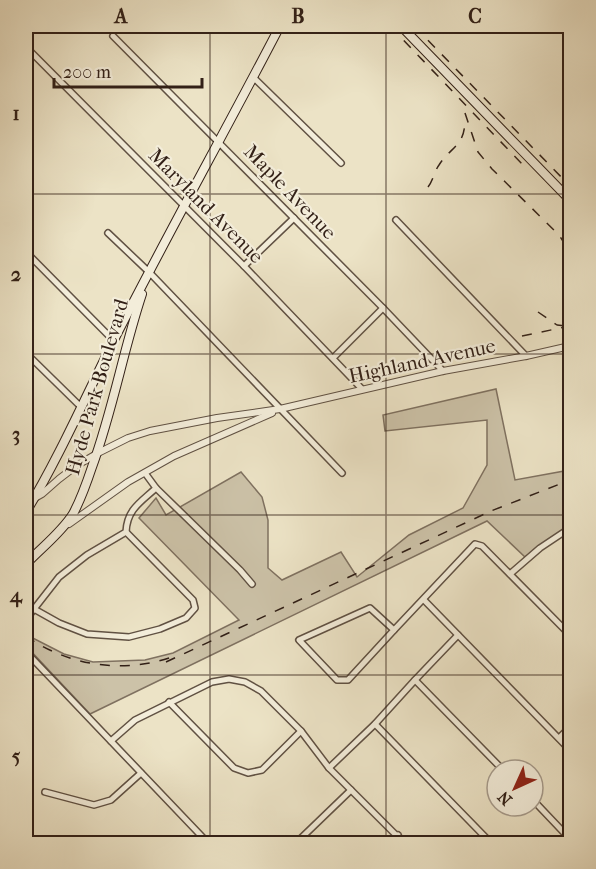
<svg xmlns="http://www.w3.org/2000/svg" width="596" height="869" font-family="'IM FELL French Canon',serif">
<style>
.green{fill:#ccc2a8;stroke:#7f7160;stroke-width:1.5}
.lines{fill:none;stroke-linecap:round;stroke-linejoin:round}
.minor-casing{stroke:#605143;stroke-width:8}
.tertiary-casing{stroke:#605143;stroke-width:8}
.secondary-casing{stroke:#322017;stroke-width:10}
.minor{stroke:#f3edda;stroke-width:5}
.tertiary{stroke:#f3edda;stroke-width:6}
.secondary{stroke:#f3edda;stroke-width:8}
.rail{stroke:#322017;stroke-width:1.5;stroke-dasharray:10 10;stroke-linecap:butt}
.grid{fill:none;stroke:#322017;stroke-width:1.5;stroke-opacity:0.55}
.labels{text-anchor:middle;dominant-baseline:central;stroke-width:4.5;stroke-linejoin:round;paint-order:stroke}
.street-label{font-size:20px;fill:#322017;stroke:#f3edda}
.neatline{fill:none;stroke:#322017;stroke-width:2}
.grid-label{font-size:20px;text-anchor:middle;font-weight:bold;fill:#322017}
</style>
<rect width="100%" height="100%" fill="#ece3c6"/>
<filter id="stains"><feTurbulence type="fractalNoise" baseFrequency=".00333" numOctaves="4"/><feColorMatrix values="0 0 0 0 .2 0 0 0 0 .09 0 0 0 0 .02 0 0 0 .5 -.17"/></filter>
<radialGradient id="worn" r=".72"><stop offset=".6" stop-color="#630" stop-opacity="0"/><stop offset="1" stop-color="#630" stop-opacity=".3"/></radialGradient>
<path class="green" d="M496 389 515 480 570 470V525L525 557 487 521 90 714 28 648 27 635 64 654 93 662 145 660 173 653 239 620 139 518 156 498 166 515 241 472 262 497 268 520V568L282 580 341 552 357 577 409 535 463 508 487 465V420L385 431 383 415Z"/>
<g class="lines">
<defs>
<g id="minor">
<path d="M113 36 383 308 443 371"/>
<path d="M26 47 244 266 362 389"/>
<path d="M253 77 341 163"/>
<path d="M396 220 526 356"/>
<path d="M108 233 149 272 342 473"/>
<path d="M26 252 114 341"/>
<path d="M244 266 294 218"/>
<path d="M27 354 81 407"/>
<path d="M333 358 383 308"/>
<path d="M156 488 240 570 252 584"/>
<path d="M510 574 540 548 570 528"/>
<path d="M424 600 570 750"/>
<path d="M370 608 394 630 348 680H337L299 640Z"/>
<path d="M34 609 59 577 87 555 126 532C127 509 141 502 156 488L145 473"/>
<path d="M26 620 34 609 59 623 87 634 129 637 160 629 186 618 195 608 193 600 126 532"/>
<path d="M394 630 475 544 482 546 570 635"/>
<path d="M26 652 209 844"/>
<path d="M415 680 503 770"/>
<path d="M169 702 234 768 248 773 262 770 301 731"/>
<path d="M375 724 492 844"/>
<path d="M559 738 570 727"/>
<path d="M111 741 135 720 212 682 229 679 245 682 261 691 301 731 329 768 405 844"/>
<path d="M329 768 375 724 415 680 458 635"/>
<path d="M45 792 94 805 111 800 141 773"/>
<path d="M533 800 570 839"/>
<path d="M295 844 351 790"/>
<path d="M389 844 398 835"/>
</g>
<g id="tertiary">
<path d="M35 498 42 494 59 479 76 466 98 453 128 438 150 431 217 418 280 409 443 371 526 356 570 346"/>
<path d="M69 524 128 482 174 456 272 413"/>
</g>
<g id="secondary">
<path d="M401 26 570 200"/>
<path d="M26 512C61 454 88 391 119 330 171 228 227 128 280 26"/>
<path d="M26 564C41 548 61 533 73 514 81 499 87 482 92 467 113 410 123 351 142 294"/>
</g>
</defs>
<use href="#minor" class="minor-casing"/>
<use href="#tertiary" class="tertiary-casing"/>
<use href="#secondary" class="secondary-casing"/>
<use href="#minor" class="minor"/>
<use href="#tertiary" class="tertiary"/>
<use href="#secondary" class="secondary"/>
<g class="rail">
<path d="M390 26 522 164"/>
<path d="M414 26 570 186"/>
<path d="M465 113 478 152 492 169 559 235 570 252"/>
<path d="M428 187C433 181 434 172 439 165 451 146 465 147 465 119"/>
<path d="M538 312 557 325 568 326"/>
<path d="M522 336 570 326"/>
<path d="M26 636C68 666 123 674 172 657"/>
<path d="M166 662 491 511 570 480"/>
</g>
</g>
<path class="grid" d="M210 26V844M386 26V844M26 194H570M26 354H570M26 515H570M26 675H570"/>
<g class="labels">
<g class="street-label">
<text transform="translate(290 192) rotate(46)">Maple Avenue</text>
<text transform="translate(206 206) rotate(45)">Maryland Avenue</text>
<text transform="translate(422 361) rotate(-12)">Highland Avenue</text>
<text transform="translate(97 387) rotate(-74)">Hyde Park Boulevard</text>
</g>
</g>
<rect width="596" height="869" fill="none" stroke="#ece3c6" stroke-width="66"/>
<g transform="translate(515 788) rotate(225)"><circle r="28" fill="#f3edda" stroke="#a69b8c" stroke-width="1.5"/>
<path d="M0-4.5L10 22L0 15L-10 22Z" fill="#8f2418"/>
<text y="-9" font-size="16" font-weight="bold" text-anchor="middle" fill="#322017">N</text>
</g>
<path d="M54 78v9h148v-9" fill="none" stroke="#322017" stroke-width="3"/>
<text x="63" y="78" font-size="18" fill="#322017" stroke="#f3edda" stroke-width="4.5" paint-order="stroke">200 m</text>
<rect x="33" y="33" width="530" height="803" class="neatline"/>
<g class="grid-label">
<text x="121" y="23">A</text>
<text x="298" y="23">B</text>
<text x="475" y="23">C</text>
<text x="16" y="120">1</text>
<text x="16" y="281">2</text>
<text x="16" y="441">3</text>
<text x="16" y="602">4</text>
<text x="16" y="763">5</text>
</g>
<rect width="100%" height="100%" filter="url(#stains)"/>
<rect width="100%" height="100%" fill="url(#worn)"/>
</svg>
